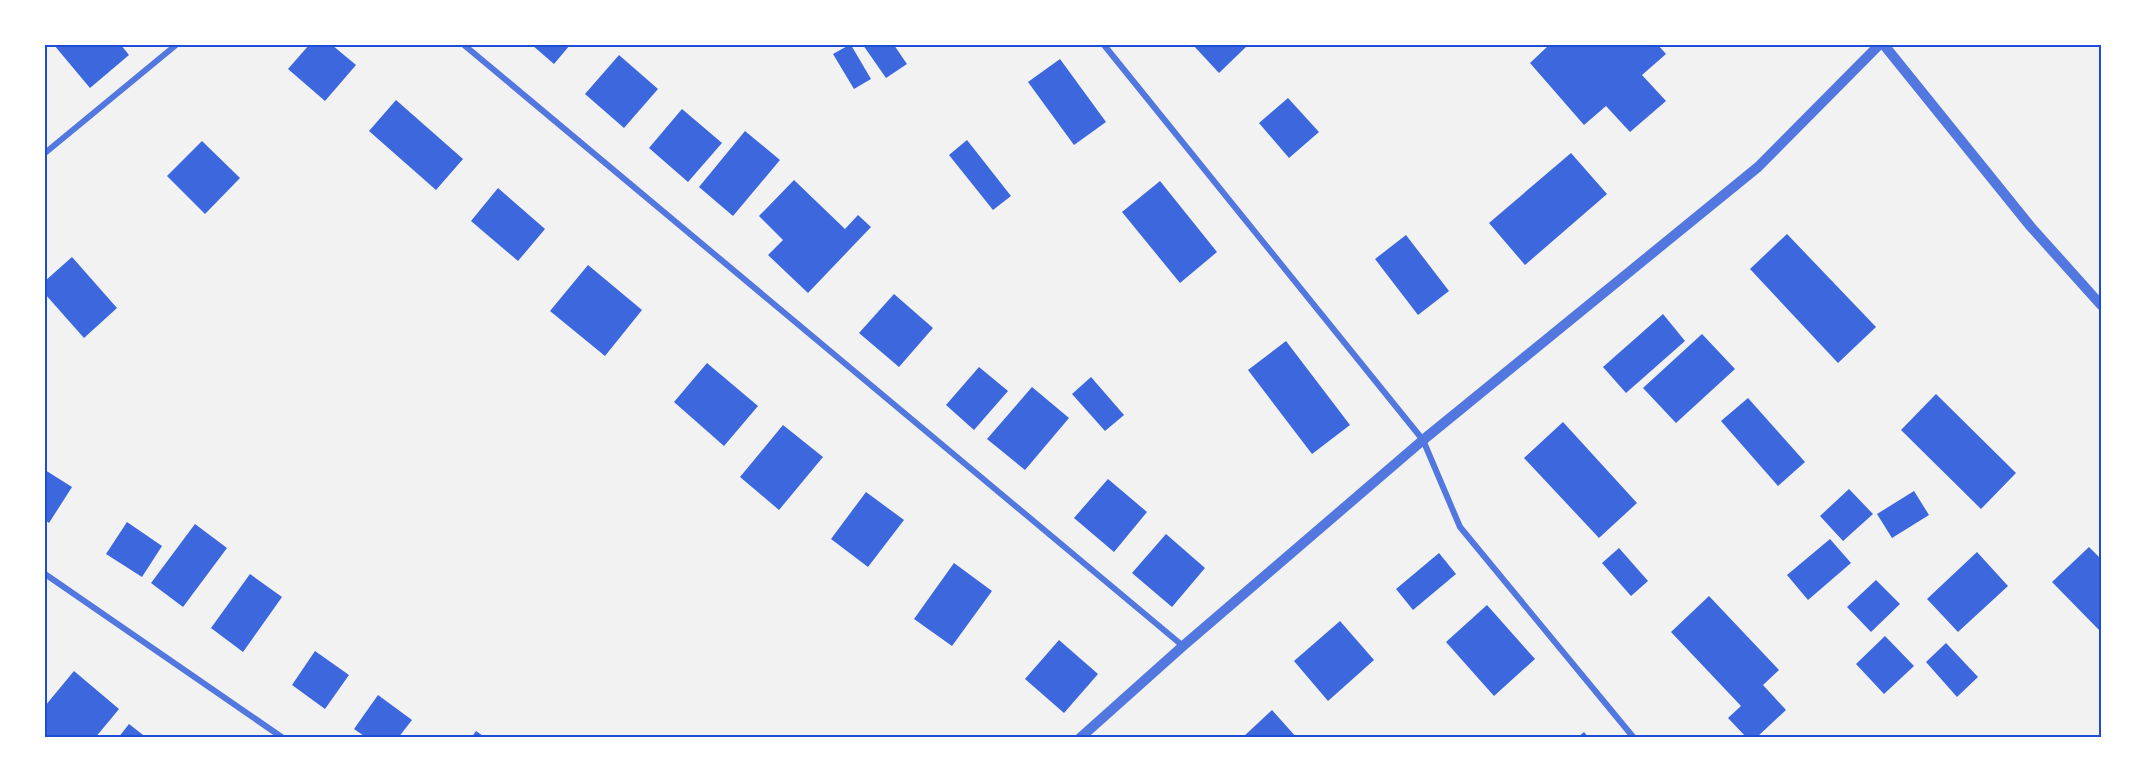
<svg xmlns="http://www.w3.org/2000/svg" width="2146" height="783" font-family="'Exo 2',sans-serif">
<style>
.building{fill:#3d67dc}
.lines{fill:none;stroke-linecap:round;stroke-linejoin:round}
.minor{stroke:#5277de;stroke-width:6}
.tertiary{stroke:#5277de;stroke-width:10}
.neatline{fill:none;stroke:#1d4ed8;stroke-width:2}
</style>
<rect width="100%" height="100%" fill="#f2f2f2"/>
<g class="building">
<path d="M54 45H121L129 55 90 88Z"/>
<path d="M309 45H332L356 65 325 101 288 69Z"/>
<path d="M532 45H570L554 64Z"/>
<path d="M849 45H851L871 79 854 89 833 54Z"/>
<path d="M863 45H894L907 64 886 78Z"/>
<path d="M1193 45H1248L1219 73Z"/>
<path d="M1547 45H1658L1666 54 1642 75 1666 101 1630 132 1606 106 1584 125 1530 63 1548 46Z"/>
<path d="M619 55 658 89 624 128 585 94Z"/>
<path d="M1060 59 1106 122 1074 145 1028 82Z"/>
<path d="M1288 98 1319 132 1289 158 1259 123Z"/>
<path d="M396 100 463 159 436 190 369 131Z"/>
<path d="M682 109 722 143 688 182 649 148Z"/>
<path d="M745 131 780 160 733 216 699 187Z"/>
<path d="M967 140 1011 196 993 210 949 155Z"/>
<path d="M202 141 240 178 205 214 167 176Z"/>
<path d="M1571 153 1607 194 1525 265 1489 223Z"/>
<path d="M794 180 845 229 858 215 871 227 808 293 768 255 783 240 759 216Z"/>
<path d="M1160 181 1217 252 1180 283 1122 212Z"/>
<path d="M498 188 545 229 518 261 471 221Z"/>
<path d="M1787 234 1876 327 1838 363 1750 269Z"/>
<path d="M1406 235 1449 291 1418 315 1375 259Z"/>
<path d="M72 257 117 308 84 338 45 294V281Z"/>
<path d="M588 265 642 310 605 356 550 311Z"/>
<path d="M894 294 933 328 899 367 859 333Z"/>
<path d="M1663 314 1685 341 1626 393 1603 367Z"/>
<path d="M1702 334 1735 369 1676 423 1643 388Z"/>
<path d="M1286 341 1350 425 1312 454 1248 370Z"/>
<path d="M707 363 758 406 724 446 674 402Z"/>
<path d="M979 367 1008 391 974 430 946 405Z"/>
<path d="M1091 377 1124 415 1105 431 1072 394Z"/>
<path d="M1032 387 1069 418 1025 470 987 439Z"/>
<path d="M1936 394 2016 473 1981 509 1901 430Z"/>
<path d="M1748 398 1805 462 1778 486 1721 421Z"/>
<path d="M1563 422 1637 503 1599 538 1524 458Z"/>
<path d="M783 425 823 457 779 510 740 477Z"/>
<path d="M45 470 72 487 49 523 45 520Z"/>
<path d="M1108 479 1147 512 1114 552 1074 518Z"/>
<path d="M1849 489 1873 514 1843 541 1820 516Z"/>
<path d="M1914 491 1929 515 1892 538 1877 514Z"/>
<path d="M866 492 904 520 868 567 831 539Z"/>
<path d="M127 522 162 546 142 577 106 554Z"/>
<path d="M195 524 227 548 183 607 151 583Z"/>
<path d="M1166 534 1205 568 1172 607 1132 573Z"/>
<path d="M1830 539 1851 563 1808 600 1787 575Z"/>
<path d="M2089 547 2101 559V632L2052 582Z"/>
<path d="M1619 548 1648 581 1631 596 1602 563Z"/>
<path d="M1977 552 2008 586 1958 632 1927 599Z"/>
<path d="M1439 553 1456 574 1413 610 1396 589Z"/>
<path d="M954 563 992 591 952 646 914 619Z"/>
<path d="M250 574 282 597 243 652 211 628Z"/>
<path d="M1876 580 1900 604 1871 632 1847 607Z"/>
<path d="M1709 596 1779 670 1763 685 1786 710 1756 738H1747L1728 718 1741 706 1671 632Z"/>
<path d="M1487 605 1535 659 1494 696 1446 642Z"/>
<path d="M1340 621 1374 660 1328 701 1294 661Z"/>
<path d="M1885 636 1914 666 1884 694 1856 664Z"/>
<path d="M1059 640 1098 674 1064 713 1025 679Z"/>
<path d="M1946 643 1978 677 1957 697 1926 662Z"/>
<path d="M315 651 349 675 325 709 292 685Z"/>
<path d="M74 671 119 709 95 738H45V706Z"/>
<path d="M378 695 412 720 398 738H367L354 729Z"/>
<path d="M1272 710 1297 738H1242Z"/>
<path d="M129 724 147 738H118Z"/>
<path d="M476 731 486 738H471Z"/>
<path d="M1584 732 1589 738H1577Z"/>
</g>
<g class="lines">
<g class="minor">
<path d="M464 45 1183 646"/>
<path d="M1104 45 1423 440 1460 527 1634 738"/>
<path d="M45 153 176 45"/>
<path d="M45 574 283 738"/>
</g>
<g class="tertiary">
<path d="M1884 45 2031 227 2101 305"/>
<path d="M1080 738 1183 646 1423 440 1758 167 1879 45"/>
</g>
</g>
<rect width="2146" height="783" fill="none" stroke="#ffffff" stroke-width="93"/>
<rect x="46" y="46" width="2054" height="690" class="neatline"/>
</svg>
